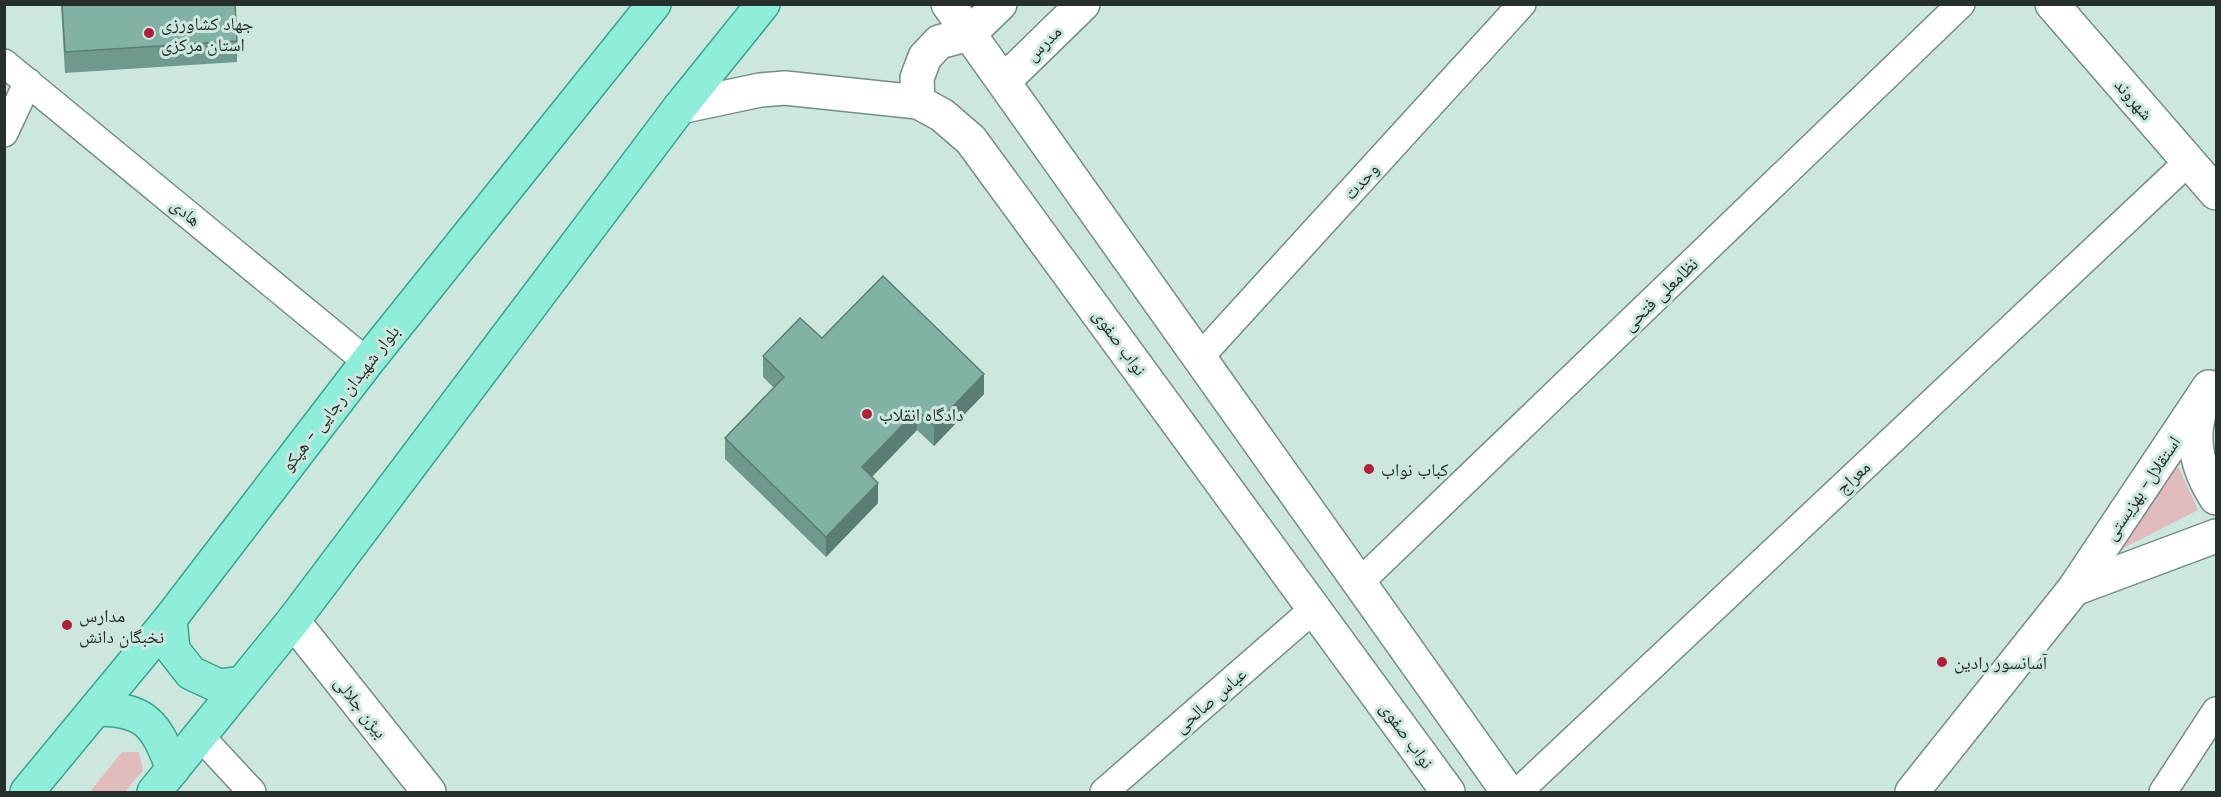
<svg xmlns="http://www.w3.org/2000/svg" width="2221" height="797" font-family="Lora,'Noto Naskh Arabic',serif">
<style>
.green{fill:#e1bbbb}
.lines{fill:none;stroke-linecap:round;stroke-linejoin:round}
.minor-casing{stroke:#758d86;stroke-width:30}
.tertiary-casing{stroke:#758d86;stroke-width:36}
.primary-casing{stroke:#39a48d;stroke-width:36}
.minor{stroke:#fff;stroke-width:27}
.tertiary{stroke:#fff;stroke-width:33}
.primary{stroke:#8feeda;stroke-width:33}
.wall{fill:#70998e}
.shaded-wall{fill:#5b7d74}
.building{fill:#82b2a5;stroke:#5b7d74;stroke-width:1.5}
.poi-dot{fill:#b21e3a;stroke:#cce7de;stroke-width:2}
.labels{text-anchor:middle;dominant-baseline:central;stroke-width:6;stroke-linejoin:round;paint-order:stroke}
.poi-label{font-size:18px;fill:#252f2c;stroke:#cce7de;text-anchor:start}
.street-label{font-size:18px;fill:#252f2c;stroke:#cce7de}
</style>
<rect width="100%" height="100%" fill="#cce7de"/>
<g class="green">
<path d="M2178 466 2198 510 2100 560Z"/>
<path d="M122 752H139L143 770 125 792H90Z"/>
</g>
<g class="lines">
<defs>
<g id="minor">
<path d="M4 63 367 362"/>
<path d="M4 133 28 82"/>
<path d="M1200 357 1522 4"/>
<path d="M1359 583 1961 4"/>
<path d="M200 736 252 792"/>
<path d="M1104 792 1316 607"/>
<path d="M1518 792 2189 161"/>
<path d="M2163 792 2216 711"/>
</g>
<g id="tertiary">
<path d="M948 4 1508 792"/>
<path d="M2052 4 2216 193"/>
<path d="M1004 81 1083 4"/>
<path d="M918 102 917 78 925 57 939 42 969 34 1000 4"/>
<path d="M680 107 760 90 785 88 918 102 942 115 971 140 1448 792"/>
<path d="M2202 405C2189 438 2198 470 2216 498"/>
<path d="M2074 589 2216 536"/>
<path d="M293 621 429 792"/>
<path d="M1912 792 2074 589 2209 387"/>
</g>
<g id="primary">
<path d="M170 619 173 650 191 673 219 686 242 683"/>
<path d="M96 709C146 709 156 724 173 769"/>
<path d="M27 792 170 619 367 362 654 4"/>
<path d="M154 792 293 621 680 107 763 4"/>
</g>
</defs>
<use href="#minor" class="minor-casing"/>
<use href="#tertiary" class="tertiary-casing"/>
<use href="#primary" class="primary-casing"/>
<use href="#minor" class="minor"/>
<use href="#tertiary" class="tertiary"/>
<use href="#primary" class="primary"/>
</g>
<g class="wall">
<path d="M61 4H235L237 41V62L65 73Z"/>
<path d="M822 338 984 394 934 446 917 430 872 477 878 503 826 557 725 459V438L774 388 763 377V356Z"/>
</g>
<g class="shaded-wall">
<path d="M984 374V394L934 446V426Z"/>
<path d="M917 410V430L862 487V467Z"/>
<path d="M878 483V503L826 557V537Z"/>
</g>
<g class="building">
<path d="M62 4H235L237 41 65 52Z"/>
<path d="M883 276 984 374 934 426 917 410 862 467 878 483 826 537 725 438 784 377 763 356 800 318 822 338Z"/>
</g>
<g class="poi-dot">
<circle cx="149" cy="33" r="6"/>
<circle cx="867" cy="414" r="6"/>
<circle cx="1369" cy="469" r="6"/>
<circle cx="67" cy="625" r="6"/>
<circle cx="1942" cy="662" r="6"/>
</g>
<g class="labels">
<g class="poi-label">
<text x="161" y="23">جهاد کشاورزی<tspan x="161" dy="21">استان مرکزی</tspan></text>
<text x="879" y="414">دادگاه انقلاب</text>
<text x="1381" y="469">کباب نواب</text>
<text x="79" y="615">مدارس<tspan x="79" dy="21">نخبگان دانش</tspan></text>
<text x="1954" y="662">آسانسور رادین</text>
</g>
<g class="street-label">
<text transform="translate(1043 43) rotate(-44)">مدرس</text>
<text transform="translate(2134 99) rotate(49)">شهروند</text>
<text transform="translate(1361 181) rotate(-48)">وحدت</text>
<text transform="translate(186 212) rotate(40)">هادی</text>
<text transform="translate(1660 294) rotate(-44)">نظامعلی فتحی</text>
<text transform="translate(1120 342) rotate(54)">نواب صفوی</text>
<text transform="translate(340 398) rotate(-52)">بلوار شهیدان رجایی - هپکو</text>
<text transform="translate(1853 477) rotate(-43)">معراج</text>
<text transform="translate(2142 488) rotate(-56)">استقلال- بهزیستی</text>
<text transform="translate(1210 700) rotate(-41)">عباس صالحی</text>
<text transform="translate(361 707) rotate(52)">بیژن جلالی</text>
<text transform="translate(1407 735) rotate(54)">نواب صفوی</text>
</g>
</g>
<rect width="2221" height="797" fill="none" stroke="#252f2c" stroke-width="12"/>
</svg>
